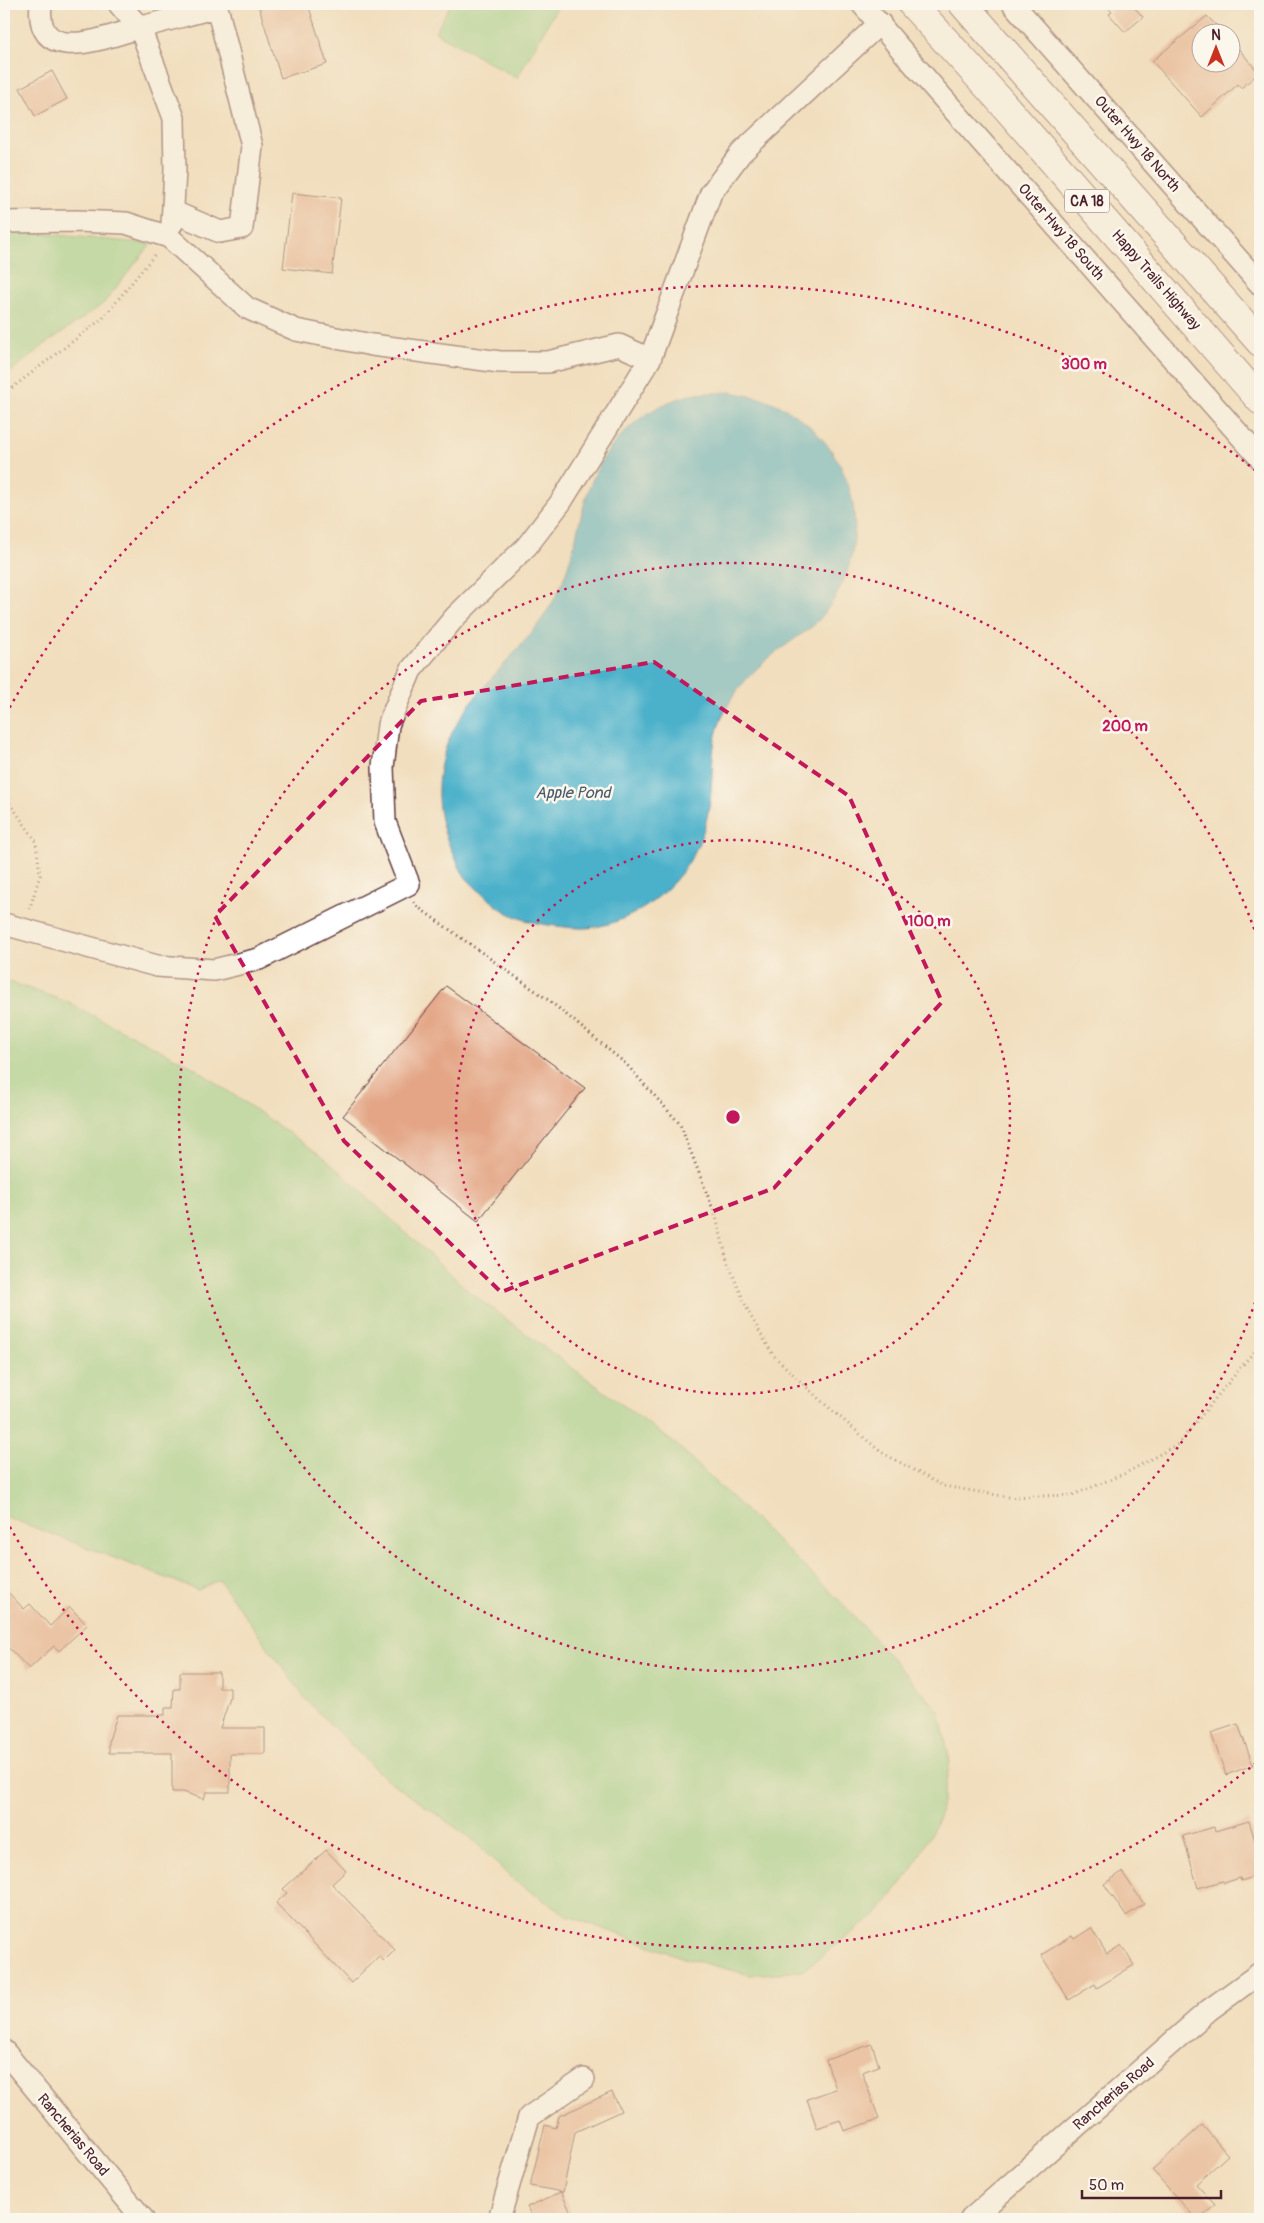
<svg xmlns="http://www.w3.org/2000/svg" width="1264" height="2223" font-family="Pangolin,sans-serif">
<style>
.green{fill:#91d38a;stroke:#6e795a}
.water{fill:#4bb1ca;stroke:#4a687a}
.building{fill:#e3a585}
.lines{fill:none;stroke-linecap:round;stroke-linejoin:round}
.minor-casing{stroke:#633c41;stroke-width:24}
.major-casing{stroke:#633c41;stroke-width:30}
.path{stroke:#633c41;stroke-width:3;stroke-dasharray:1 4;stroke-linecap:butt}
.minor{stroke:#fff;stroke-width:21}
.major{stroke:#fff;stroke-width:28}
.marked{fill:none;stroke:#c2185b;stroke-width:4;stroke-dasharray:10 6;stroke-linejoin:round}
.ring{fill:none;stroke:#c2185b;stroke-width:2.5;stroke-dasharray:2.5 5}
.labels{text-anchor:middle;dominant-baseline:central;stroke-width:5;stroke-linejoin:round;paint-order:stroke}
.shield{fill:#fbf7ec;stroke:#7f6065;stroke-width:1}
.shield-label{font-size:14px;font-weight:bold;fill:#4a1f2b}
.street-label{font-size:15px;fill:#4a1f2b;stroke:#fbf7ec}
.water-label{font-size:16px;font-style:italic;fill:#4a596b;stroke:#fbf7ec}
.centre{fill:#c2185b;stroke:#fbf7ec;stroke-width:2.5}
.ring-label{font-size:15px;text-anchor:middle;font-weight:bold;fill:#c2185b;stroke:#fbf7ec;stroke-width:5;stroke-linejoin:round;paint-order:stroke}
</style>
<rect width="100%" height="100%" fill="#fbf7ec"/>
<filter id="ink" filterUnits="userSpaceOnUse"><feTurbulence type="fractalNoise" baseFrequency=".02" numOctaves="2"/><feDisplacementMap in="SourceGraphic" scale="10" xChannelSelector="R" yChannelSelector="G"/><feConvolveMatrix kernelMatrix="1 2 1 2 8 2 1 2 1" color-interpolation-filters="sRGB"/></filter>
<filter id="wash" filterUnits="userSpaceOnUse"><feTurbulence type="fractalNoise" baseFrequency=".0096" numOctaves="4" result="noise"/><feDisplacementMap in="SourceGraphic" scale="20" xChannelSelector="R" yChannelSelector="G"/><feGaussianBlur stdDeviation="1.12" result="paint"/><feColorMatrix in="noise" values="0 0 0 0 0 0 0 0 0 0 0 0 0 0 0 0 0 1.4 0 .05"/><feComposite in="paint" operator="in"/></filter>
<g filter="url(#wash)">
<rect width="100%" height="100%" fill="#f1debe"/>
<g class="green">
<path d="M451 4H559L517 78 435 32Z"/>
<path d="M28 232 151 244 103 304 48 342 4 377V233Z"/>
<path d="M4 980 65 1001 193 1067 325 1158 472 1294 677 1445 843 1604 939 1711 950 1762 939 1818 912 1870 878 1913 802 1971 750 1975 684 1958 568 1916 513 1880 472 1839 382 1776 307 1701 219 1580 198 1590 4 1516Z"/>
</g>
<path class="water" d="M731 392C745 395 761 397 774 403 861 443 881 550 818 621 811 629 798 636 789 643 766 659 746 676 731 700 706 741 716 764 709 807 702 849 682 880 648 905 629 918 602 929 579 928 550 926 517 923 495 904 486 896 475 888 467 879 462 873 459 866 456 859 428 808 433 754 468 707 496 668 532 641 556 596 574 561 577 520 591 483 607 441 643 408 686 396 700 392 717 393 731 392Z"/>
<g id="blocks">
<g class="building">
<path d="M258 4H308L327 64 281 78Z"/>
<path d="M1105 4H1131L1143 17 1125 32 1109 14 1112 12Z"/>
<path d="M1207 16 1217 26 1210 32H1202V62H1232V41L1259 73 1241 88 1238 84 1202 117 1152 61Z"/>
<path d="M52 71 67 99 35 116 20 88Z"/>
<path d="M292 193 341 198 332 274 283 268Z"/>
<path d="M446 986 585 1088 478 1221 343 1116Z"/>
<path d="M4 1588 24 1609 30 1604 50 1626 70 1607 87 1625 59 1651 54 1646 29 1669 4 1643Z"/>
<path d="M180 1672H219V1688H230V1698L220 1728H265V1754H230V1792H206L204 1799 183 1792H172V1753H109V1740L117 1715H165V1707H173L174 1689H180Z"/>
<path d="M1238 1724 1253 1765 1226 1775 1211 1733Z"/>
<path d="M1249 1821 1260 1857V1875L1241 1881 1240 1878 1224 1883 1223 1881 1198 1888 1183 1836 1214 1827 1215 1831Z"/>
<path d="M326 1850 346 1871 332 1884 395 1950 384 1961 379 1956 351 1983 276 1903 287 1893 283 1889Z"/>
<path d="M1122 1872 1144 1904 1126 1916 1104 1884Z"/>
<path d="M1091 1928 1107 1954 1121 1945 1134 1965 1097 1988 1095 1984 1069 2000 1041 1955 1072 1936 1074 1939Z"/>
<path d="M872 2044 879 2066 862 2072 879 2119 844 2131 840 2120 817 2128 807 2099 836 2089 826 2060Z"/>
<path d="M612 2092 621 2111 575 2132 563 2192 530 2186 545 2125 556 2128 559 2116Z"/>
<path d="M1202 2125 1228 2155 1196 2184 1215 2205 1200 2219H1196L1152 2170Z"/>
<path d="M561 2192 574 2219H533L527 2207Z"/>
</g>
</g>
</g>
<g filter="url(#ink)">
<use href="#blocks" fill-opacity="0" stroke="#633c41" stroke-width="1"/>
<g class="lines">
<defs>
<g id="minor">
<path d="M41 4C34 69 108 36 142 27 167 20 192 14 217 7L252 146 242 228 220 232 174 212"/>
<path d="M119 4 140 28 174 118 175 170 172 224"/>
<path d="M862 4 935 89 1260 458"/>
<path d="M1013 4 1260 284"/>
<path d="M4 222 76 221 126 223 169 237 247 308 296 330 372 345 500 362H548L619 345 650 359 711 193 741 153 880 23"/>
<path d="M4 924 157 966 214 970 259 959 409 884 385 822 383 767 388 725 411 670 455 617 527 546 561 502 650 359"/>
<path d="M4 2051 143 2219"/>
<path d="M499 2219 529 2117 584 2079"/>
<path d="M971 2219 1209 2010 1260 1973"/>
</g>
<g id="major">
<path d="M912 4 997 97 1260 400"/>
<path d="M963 4 1260 342"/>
</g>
</defs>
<use href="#minor" class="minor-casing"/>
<use href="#major" class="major-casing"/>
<g class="path">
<path d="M4 394 103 318 156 253"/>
<path d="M4 795 36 841 40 875 29 911"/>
<path d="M414 902 415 905 551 1002 626 1064 680 1124 716 1217 728 1263 749 1313 773 1355 819 1399 881 1452 943 1486 1009 1497 1073 1495 1126 1473 1178 1444 1252 1354 1260 1348"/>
</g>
<use href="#minor" class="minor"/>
<use href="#major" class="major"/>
</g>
</g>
<path d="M0 0H1264V2223H0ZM654 662 849 796 942 1002 774 1188 501 1292 344 1141 215 916 421 701Z" fill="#f1debe" fill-opacity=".55" fill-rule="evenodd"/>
<path class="marked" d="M654 662 849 796 942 1002 774 1188 501 1292 344 1141 215 916 421 701Z"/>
<g class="ring">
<circle cx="733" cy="1117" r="277"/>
<path d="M1260 1288A554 554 0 1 1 1260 946"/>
<path d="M1256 1763A831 831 0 0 1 6 1520M6 714A831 831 0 0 1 1256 471"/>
</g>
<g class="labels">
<rect class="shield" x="1064.5" y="189.5" width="45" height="23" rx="4"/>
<g class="shield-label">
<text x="1087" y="201">CA 18</text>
</g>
<g class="street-label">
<text transform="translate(1137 144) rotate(49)">Outer Hwy 18 North</text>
<text transform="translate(1061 232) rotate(49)">Outer Hwy 18 South</text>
<text transform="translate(1156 280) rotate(49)">Happy Trails Highway</text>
<text transform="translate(1114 2094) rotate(-41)">Rancherias Road</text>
<text transform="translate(73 2135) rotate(50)">Rancherias Road</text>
</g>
<g class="water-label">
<text x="573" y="793">Apple Pond</text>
</g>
</g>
<circle cx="733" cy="1117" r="8" class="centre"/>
<g class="ring-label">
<text x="1084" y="369">300 m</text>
<text x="1125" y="731">200 m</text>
<text x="929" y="926">100 m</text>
</g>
<rect width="1264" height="2223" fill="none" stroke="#fbf7ec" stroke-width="20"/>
<g transform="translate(1216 48)"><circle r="24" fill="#fbf7ec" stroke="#b4a19f"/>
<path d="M0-4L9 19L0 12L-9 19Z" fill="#c8321e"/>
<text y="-8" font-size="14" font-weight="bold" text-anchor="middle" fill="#4a1f2b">N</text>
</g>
<path d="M1082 2190v8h139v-8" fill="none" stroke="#4a1f2b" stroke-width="2.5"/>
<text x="1089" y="2190" font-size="15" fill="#4a1f2b" stroke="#fbf7ec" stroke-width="4" paint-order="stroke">50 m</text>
</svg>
